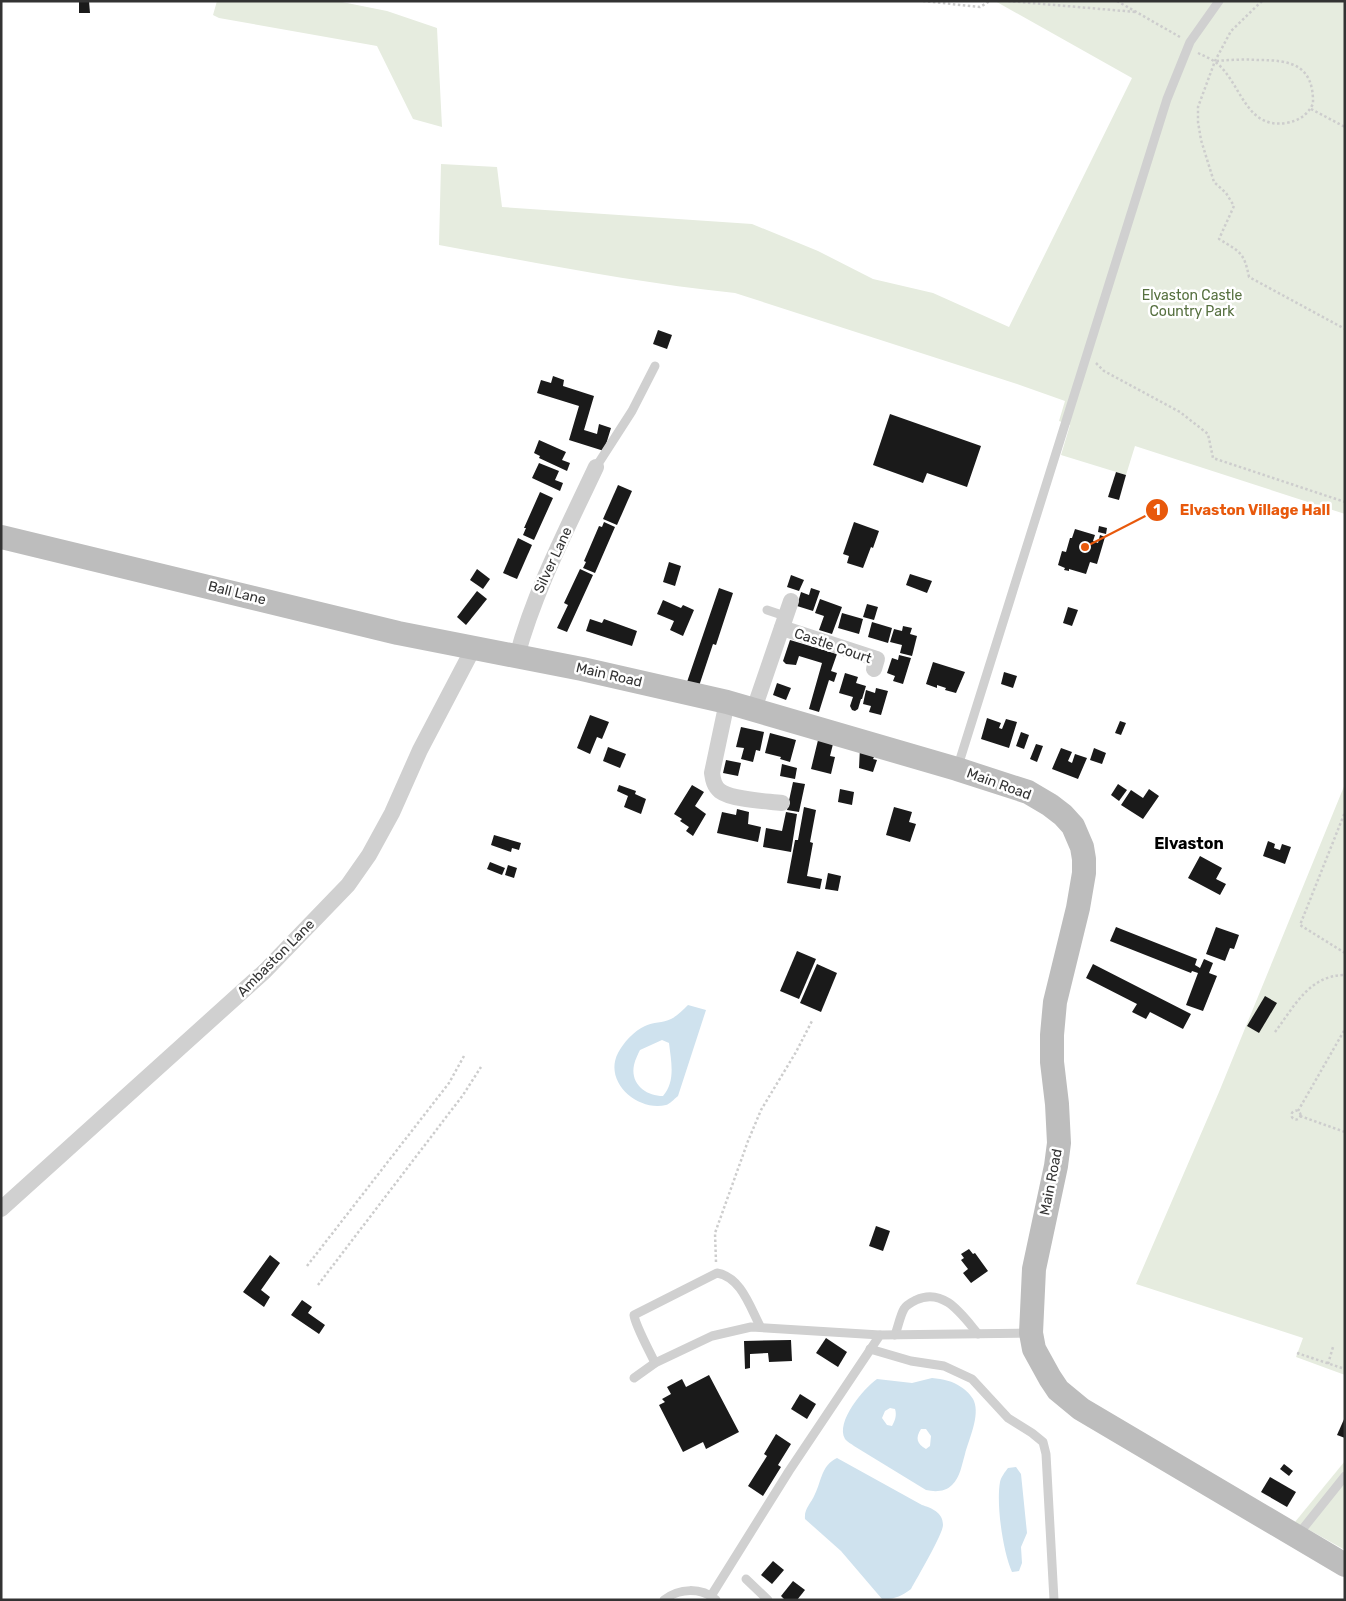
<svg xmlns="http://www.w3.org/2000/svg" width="1346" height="1601" font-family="Rubik,sans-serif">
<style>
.green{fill:#e6ecdf}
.water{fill:#cfe2ee;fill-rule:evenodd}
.building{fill:#1a1a1a}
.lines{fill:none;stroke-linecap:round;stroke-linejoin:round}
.path{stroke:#cdcdcd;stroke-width:2.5;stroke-dasharray:2.5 2.5;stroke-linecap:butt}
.lane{stroke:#d0d0d0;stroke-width:9}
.street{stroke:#d0d0d0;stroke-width:16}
.secondary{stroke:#bdbdbd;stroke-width:24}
.labels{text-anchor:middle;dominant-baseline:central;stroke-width:5;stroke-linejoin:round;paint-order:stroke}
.park-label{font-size:14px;fill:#56703f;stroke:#fff}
.street-label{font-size:14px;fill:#333;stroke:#fff}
.quarter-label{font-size:16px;font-weight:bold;fill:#000;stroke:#fff}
.leader{fill:none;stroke:#e8590c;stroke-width:2}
.callout-dot{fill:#e8590c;stroke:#fff;stroke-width:2}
.mark-label{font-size:15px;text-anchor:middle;font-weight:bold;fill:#fff}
.callout-label{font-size:15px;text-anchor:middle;font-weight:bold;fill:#e8590c;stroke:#fff;stroke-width:5;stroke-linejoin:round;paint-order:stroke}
</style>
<rect width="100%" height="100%" fill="#fff"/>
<g class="green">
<path d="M217 1H337L387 11 437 28 442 127 413 119 377 46 219 18 213 15Z"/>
<path d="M995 1H1345V514L1135 446 1126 475 1061 455 1070 425 1059 421 1065 401 1017 384 735 293C636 283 537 263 439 245L441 164 497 167 502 207 752 224 818 251 873 279 933 293 1009 327 1132 78Z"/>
<path d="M1345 784V1375L1296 1357 1303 1338 1136 1284 1219 1092Z"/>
<path d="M1345 1461V1550L1295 1522Z"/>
</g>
<g class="water">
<path d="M688 1005 706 1010 678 1096C674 1099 670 1104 666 1105 638 1112 603 1082 618 1053 623 1043 635 1030 645 1026 653 1022 663 1023 671 1019 677 1016 683 1010 688 1005ZM662 1040 669 1043C671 1061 676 1081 663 1096 646 1096 630 1084 634 1065 635 1060 638 1054 640 1050Z"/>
<path d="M932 1378C943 1379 953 1381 961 1387 966 1390 972 1396 974 1401 980 1416 969 1439 965 1454 962 1464 960 1478 952 1485 945 1492 935 1492 926 1490L854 1446C852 1444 847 1442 845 1439 835 1422 864 1388 877 1379L912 1383ZM890 1408 895 1409C897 1415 895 1421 892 1426L887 1425 882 1418 885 1411ZM921 1429H926L931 1436 930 1446 926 1449C917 1444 915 1438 921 1429Z"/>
<path d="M837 1458 922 1505C931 1508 943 1512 943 1525 943 1534 917 1578 911 1589 902 1596 893 1600 882 1599L841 1551 805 1519C804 1508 811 1504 815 1494 822 1480 821 1466 837 1458Z"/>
<path d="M1016 1467 1021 1474 1027 1533 1021 1547 1022 1563 1019 1571 1012 1572C1003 1552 996 1504 1000 1482 1001 1477 1005 1472 1008 1468Z"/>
</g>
<g class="building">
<path d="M79 1H89L90 13H79Z"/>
<path d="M658 330 672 335 667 349 653 344Z"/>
<path d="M553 376 564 380 563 386 594 396 584 430 597 434 599 424 611 428 604 451 569 440 579 406 537 393 541 380 551 383Z"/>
<path d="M890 414 981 446 967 487 927 473 923 483 873 465Z"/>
<path d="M539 440 566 452 562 460 570 463 567 471 539 458 540 456 534 453Z"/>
<path d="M539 463 559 471 555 480 563 483 560 491 532 478Z"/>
<path d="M1116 472 1126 475 1119 500 1108 497Z"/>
<path d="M618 485 632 491 617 525 603 519Z"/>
<path d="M540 492 553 498 534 540 523 535 526 528H524Z"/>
<path d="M604 522 615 527 595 573 583 568 586 562 584 561 599 526 602 527Z"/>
<path d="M854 522 879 531 873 548 871 547 863 568 847 563 849 556 843 554Z"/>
<path d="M1099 526 1107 528 1106 534 1098 532Z"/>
<path d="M1075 529 1095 535 1093 541 1098 543 1100 535 1105 537 1097 564 1090 562 1086 574 1069 569V571L1064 570 1065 568 1058 565 1062 551 1066 552 1070 538H1072Z"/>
<path d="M518 538 532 545 517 579 503 573Z"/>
<path d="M669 562 681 566 675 586 663 582Z"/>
<path d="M477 569 490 579 483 589 470 580Z"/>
<path d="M580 569 593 575 567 632 557 628 568 605 564 603Z"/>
<path d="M910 574 932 581 927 593 906 585Z"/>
<path d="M791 575 804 580 799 591 787 587Z"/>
<path d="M719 588 733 593 716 645 713 644 699 686 687 682Z"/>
<path d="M811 588 820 591 813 611 797 606 801 592 809 595Z"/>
<path d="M477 591 487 599 466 625 457 617Z"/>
<path d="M820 599 842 607 832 634 819 630 824 616 815 613Z"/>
<path d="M663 600 681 608 683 605 694 610 683 636 670 630 674 621 657 614Z"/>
<path d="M867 604 878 607 874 620 863 617Z"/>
<path d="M1068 607 1078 610 1072 626 1063 623Z"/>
<path d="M842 613 863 619 859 634 838 628Z"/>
<path d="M590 619 602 623 604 619 637 631 632 646 586 631Z"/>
<path d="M872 622 892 628 888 643 868 637Z"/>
<path d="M903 626 912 628 910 634 917 636 912 656 900 653 902 645 890 642 894 629 902 631Z"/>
<path d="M790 640 837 654 831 671 837 673 834 682 829 680 819 712 809 709 822 663 799 656 796 665 786 664 783 661Z"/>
<path d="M899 655 911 658 903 684 893 681 895 676 887 673 892 658 898 660Z"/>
<path d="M933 662 965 672 956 693 945 690 946 688 937 685V688L926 684Z"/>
<path d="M1004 672 1017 676 1013 688 1001 684Z"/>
<path d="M845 673 858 677 856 683 866 686 862 699H861L858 709 855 711 852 710 850 706 853 697 839 693Z"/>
<path d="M777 683 791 688 786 700 773 695Z"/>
<path d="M876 688 888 691 881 715 869 712 871 706 863 704 866 690 875 693Z"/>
<path d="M590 715 609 722 602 739 597 737 590 754 577 748Z"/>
<path d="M987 718 1001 723 999 728 1002 729 1006 719 1017 722 1009 748 981 739Z"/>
<path d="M1120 721 1126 723 1121 735 1115 733Z"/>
<path d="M741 727 764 732 760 751 756 750 753 762 741 759 744 748 736 747Z"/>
<path d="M1021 732 1029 735 1024 749 1016 746Z"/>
<path d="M770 733 796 740 790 762 780 759 781 757 765 753Z"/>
<path d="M819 736 834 740 830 756 835 757 831 774 811 769Z"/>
<path d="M1036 744 1043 746 1037 762 1030 759Z"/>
<path d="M608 747 626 754 620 768 603 761Z"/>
<path d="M860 748 876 753 873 759 877 760 873 772 859 768Z"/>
<path d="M1061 748 1072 752 1068 761 1072 763 1075 754 1087 758 1078 779 1052 769Z"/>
<path d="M1094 748 1106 753 1102 764 1090 760Z"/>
<path d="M726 760 741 763 738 776 723 773Z"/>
<path d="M782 764 797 768 795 779 780 776Z"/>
<path d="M793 782 805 784 799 812 787 810Z"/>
<path d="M1118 784 1127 790 1119 801 1111 795Z"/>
<path d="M619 785 636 791 635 794 646 799 641 814 624 807 628 796 617 791Z"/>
<path d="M692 785 704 792 695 806 706 814 693 836 686 831 689 827 680 821 682 819 674 814Z"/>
<path d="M840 789 854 792 852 805 838 802Z"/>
<path d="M1149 789 1159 796 1143 819 1121 805 1131 790 1143 798Z"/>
<path d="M804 807 816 810 810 842 813 843 807 876 822 879 820 889 787 883 795 840H798Z"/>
<path d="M894 807 912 812 909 822 916 824 910 842 886 835Z"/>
<path d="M737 809 749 812 748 824 761 827 758 842 717 833 722 812 736 815Z"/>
<path d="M786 812 797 814 791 852 763 847 766 828 782 831Z"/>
<path d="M494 835 521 843 519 850 512 848 511 852 491 845Z"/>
<path d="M1268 841 1275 844 1274 848 1280 850 1282 844 1291 847 1285 864 1263 856Z"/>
<path d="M1200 856 1222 868 1216 879 1226 884 1220 895 1188 878Z"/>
<path d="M490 862 505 868 502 875 487 869Z"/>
<path d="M508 865 517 868 514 878 505 875Z"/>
<path d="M828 873 841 876 838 891 825 889Z"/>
<path d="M1116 927 1197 959 1195 965 1200 968 1204 959 1213 963 1209 973 1217 976 1203 1011 1186 1005 1198 973 1192 971 1191 973 1110 941Z"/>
<path d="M1216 927 1239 935 1234 949 1230 948 1225 961 1206 954Z"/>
<path d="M797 951 816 959 799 999 780 991Z"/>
<path d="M817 964 837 973 821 1012 800 1003Z"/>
<path d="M1093 964 1191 1014 1183 1029 1150 1012 1146 1019 1132 1012 1137 1004 1086 978Z"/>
<path d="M1265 996 1277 1003 1259 1033 1247 1026Z"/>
<path d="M876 1226 890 1231 883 1251 869 1246Z"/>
<path d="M969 1249 973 1254 975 1253 988 1271 971 1283 963 1273 968 1269 961 1260 964 1258 961 1254Z"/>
<path d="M270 1255 280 1263 261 1290 270 1297 264 1307 243 1292Z"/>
<path d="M302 1300 312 1307 308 1313 325 1325 319 1334 291 1315Z"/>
<path d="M826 1338 847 1352 838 1367 816 1353Z"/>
<path d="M791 1340 792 1361 769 1362 768 1353 750 1354V1368L745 1369 744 1341Z"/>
<path d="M709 1375 739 1432 706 1449 703 1442 683 1452 659 1405 665 1402 662 1399 671 1394 667 1387 682 1379 686 1387Z"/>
<path d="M800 1394 816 1404 807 1419 791 1409Z"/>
<path d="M1345 1417V1438L1337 1435Z"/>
<path d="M776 1434 791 1444 778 1465 781 1467 763 1496 748 1486 767 1456 764 1454Z"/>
<path d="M1284 1464 1293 1471 1289 1476 1280 1469Z"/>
<path d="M1270 1477 1296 1492 1287 1507 1261 1492Z"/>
<path d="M773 1561 784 1570 772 1584 761 1575Z"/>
<path d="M793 1581 805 1590 797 1600H785L781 1596Z"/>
</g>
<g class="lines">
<g class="path">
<path d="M923 1 980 7 990 1"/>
<path d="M1008 1 1136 12"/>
<path d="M1117 1 1180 37"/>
<path d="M1262 1 1231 31 1215 61 1198 107V122L1201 140 1214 182 1226 193 1234 206 1219 239C1240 252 1244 252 1249 277L1345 329"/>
<path d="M1198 53C1206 57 1215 60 1221 67 1242 89 1248 129 1286 123 1299 121 1307 115 1313 104 1314 65 1291 60 1258 60 1244 59 1229 60 1215 61"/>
<path d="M1311 109 1345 127"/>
<path d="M1096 363 1104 371 1180 412 1208 434 1213 458 1345 502"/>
<path d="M1345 953 1300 925 1345 812"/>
<path d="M1275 1032C1294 1007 1309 975 1345 975"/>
<circle cx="1296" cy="1115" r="4.5"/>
<path d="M1298 1111 1345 1029"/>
<path d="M1300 1116 1345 1132"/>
<path d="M716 1262 715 1233 748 1141 761 1110 796 1052 812 1021"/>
<path d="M307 1266 449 1083 464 1056"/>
<path d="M318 1285 463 1095 481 1067"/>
<path d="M1297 1353 1345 1369"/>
<path d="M1328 1364 1333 1347"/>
</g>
<g class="lane">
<path d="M596 467 632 411 655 366"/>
<path d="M767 610 785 616"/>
<path d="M957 769 1167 99 1190 42 1219 1"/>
<path d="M895 1335C898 1327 900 1316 904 1309 906 1305 912 1302 916 1300 944 1287 962 1315 978 1334"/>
<path d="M870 1349 911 1361 944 1366 972 1379 1008 1418 1032 1433 1043 1442 1046 1454 1054 1600"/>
<path d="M655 1363C650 1352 635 1325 634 1315L717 1273C741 1277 750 1307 760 1326"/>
<path d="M634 1378 655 1363 712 1336 751 1327 880 1335"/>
<path d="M1297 1536 1345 1476"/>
<path d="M746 1579 768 1600"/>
<path d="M711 1596 789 1471 880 1335 1030 1333"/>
<path d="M664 1600C679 1588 701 1587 716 1600"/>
</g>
<g class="street">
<path d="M782 628 877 659 874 669"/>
<path d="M517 656C535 590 567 529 596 467"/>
<path d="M727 702 712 773C713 780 714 786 720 791 732 800 767 801 782 803"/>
<path d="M754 709 791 601"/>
<path d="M1 1209 265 971 348 885 369 855 392 813 420 750 474 647"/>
</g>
<path class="secondary" d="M1 537 398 633 582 669 727 702 957 769 1028 792 1050 805 1063 815 1073 826 1082 847 1084 859V873L1078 908 1055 1002 1052 1035V1062L1057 1104 1059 1143 1056 1166 1034 1269 1031 1333 1034 1349 1050 1378 1058 1390 1081 1409 1345 1565"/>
</g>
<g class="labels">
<g class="park-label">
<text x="1192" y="295">Elvaston Castle<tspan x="1192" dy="16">Country Park</tspan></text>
</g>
<g class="street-label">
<text transform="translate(553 560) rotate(-65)">Silver Lane</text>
<text transform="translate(237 593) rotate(14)">Ball Lane</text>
<text transform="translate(833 646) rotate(19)">Castle Court</text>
<text transform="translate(609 675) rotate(13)">Main Road</text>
<text transform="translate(999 784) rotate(20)">Main Road</text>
<text transform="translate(276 958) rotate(-45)">Ambaston Lane</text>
<text transform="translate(1051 1182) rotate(-79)">Main Road</text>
</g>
<g class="quarter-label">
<text x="1189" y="843">Elvaston</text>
</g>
</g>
<path class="leader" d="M1085 547L1157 510"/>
<g class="callout-dot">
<circle cx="1085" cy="547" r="5"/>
<circle cx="1157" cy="510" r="12"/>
</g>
<g class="mark-label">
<text x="1157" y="515">1</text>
</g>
<g class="callout-label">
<text x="1255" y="515">Elvaston Village Hall</text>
</g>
<rect width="1346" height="1601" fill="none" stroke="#333333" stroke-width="5"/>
</svg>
